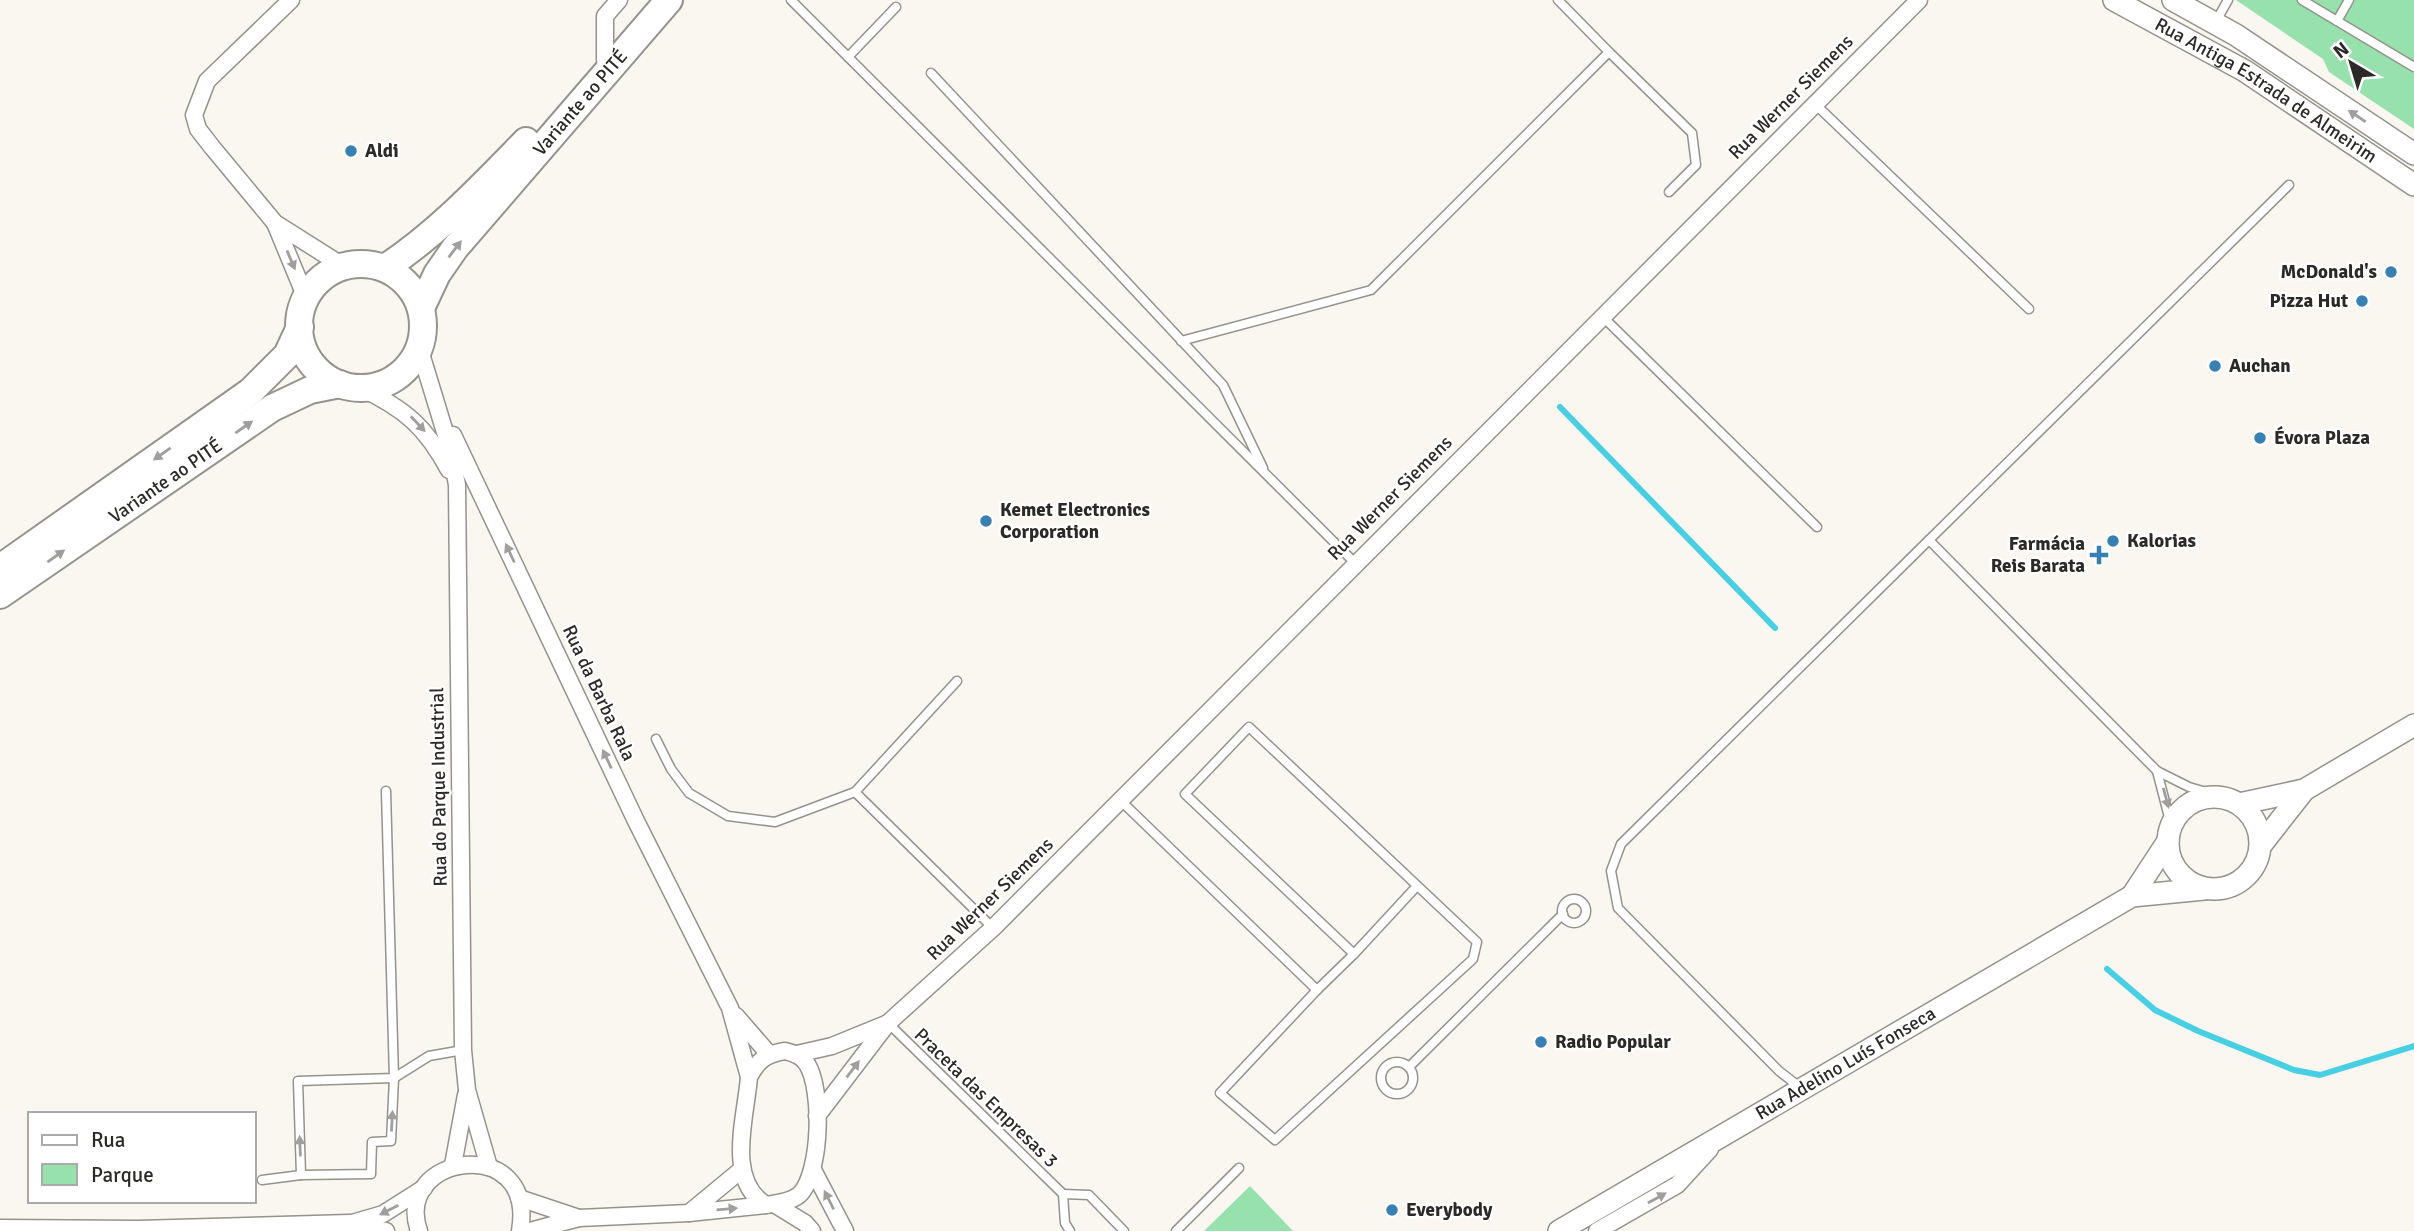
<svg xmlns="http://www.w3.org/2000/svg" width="2414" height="1231" font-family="Signika,sans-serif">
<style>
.green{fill:#97e1ad}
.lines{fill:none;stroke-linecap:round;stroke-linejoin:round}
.stream{stroke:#47cfe3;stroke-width:6}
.service-casing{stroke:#94938c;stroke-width:11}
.minor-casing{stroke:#94938c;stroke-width:19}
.tertiary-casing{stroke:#94938c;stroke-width:24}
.primary-casing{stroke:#94938c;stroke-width:30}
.service{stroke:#fff;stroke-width:8}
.minor{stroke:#fff;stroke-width:16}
.tertiary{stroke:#fff;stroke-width:21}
.primary{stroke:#fff;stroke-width:26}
.oneway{fill:#a09f9e}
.poi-dot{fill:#3780b4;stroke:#fff;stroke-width:2.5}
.labels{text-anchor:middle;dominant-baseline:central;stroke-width:5;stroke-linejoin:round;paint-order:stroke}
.street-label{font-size:19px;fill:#2b2a27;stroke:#fff}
.poi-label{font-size:19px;font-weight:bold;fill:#2b2a27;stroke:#fff;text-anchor:start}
</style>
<rect width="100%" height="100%" fill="#f9f7ef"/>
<g class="green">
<path d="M2236 0H2414V129L2329 72 2323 59Z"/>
<path d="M1250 1186 1293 1231H1204Z"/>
</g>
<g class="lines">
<g class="stream">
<path d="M1560 407 1775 628"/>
<path d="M2107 969 2155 1010 2198 1031 2294 1070 2320 1075 2414 1046"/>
</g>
<defs>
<g id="service">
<path d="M791 0 1355 563"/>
<path d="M2302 0 2414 67"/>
<path d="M2337 21 2349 0"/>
<path d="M2215 23 2228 0"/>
<path d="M1609 52 1692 133 1696 165 1669 192"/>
<path d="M848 57 896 7"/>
<path d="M931 73 1223 385 1263 468"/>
<path d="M1814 103 2029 309"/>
<path d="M1602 316 1817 527"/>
<path d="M1181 341 1371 290 1609 52 1558 0"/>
<path d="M1929 540 2289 185"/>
<path d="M957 681 855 792 993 928"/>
<path d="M656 739 671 769 689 793 728 816 775 822 855 792"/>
<path d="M2157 771 2171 825"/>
<path d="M1121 801 1317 990 1220 1093 1275 1140 1473 959 1477 942 1249 727 1185 794 1354 954 1416 887"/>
<circle cx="1574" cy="911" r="12"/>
<path d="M1317 990 1354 954"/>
<path d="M888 1023 1063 1194"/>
<circle cx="1397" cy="1078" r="16"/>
<path d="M1409 1067 1563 914"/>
<path d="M1801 1088 1779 1071 1618 908 1611 871 1621 844 1929 540 2157 771 2189 787 2223 797"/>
<path d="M301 1175 371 1174 372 1142 391 1141 394 1078 386 791"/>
<path d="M262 1180 301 1175 298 1081 394 1078 429 1056 463 1050"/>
<path d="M1063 1194 1089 1195 1124 1231"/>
<path d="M1063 1194 1065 1223 1070 1231"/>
<path d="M1176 1231 1239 1168"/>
</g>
<g id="minor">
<path d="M291 0 207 81 194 115 198 129 212 147 275 223 343 266"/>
<path d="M605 60V16L619 0"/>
<path d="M275 223 306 298"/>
<path d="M419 347 451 452 457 485 463 1050 467 1090 489 1167"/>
<path d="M361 388C405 409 426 427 449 470"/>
<path d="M453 435 636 821 730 1008 749 1077"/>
<path d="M736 1016 768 1053"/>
<path d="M785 1051C794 1053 802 1056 807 1064 823 1090 821 1170 801 1193 793 1202 777 1203 766 1205 725 1180 746 1117 749 1077 758 1060 766 1054 785 1051Z"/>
<path d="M797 1054 832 1046 886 1024"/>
<path d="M817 1116 888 1023 993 928 1919 0"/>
<path d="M453 1165 466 1095"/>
<path d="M813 1170 845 1231"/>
<path d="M519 1198 579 1218"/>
<path d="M774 1204 805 1223 812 1231"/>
<path d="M689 1213 741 1170"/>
<path d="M352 1223 383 1214 424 1188"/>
<path d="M0 1228 138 1229 350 1223 386 1231"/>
<path d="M419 1231C392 1154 537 1132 520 1231"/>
<path d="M530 1231 579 1218 689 1213 766 1205"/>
<path d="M1597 1231 1677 1185 1710 1149"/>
</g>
<g id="tertiary">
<path id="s1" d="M2114 0 2245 71 2414 185"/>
<path d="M2173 0 2236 35 2414 154"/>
<circle cx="2214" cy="843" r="46"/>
<path d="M2239 804 2304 790 2414 725"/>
<path d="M2261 845 2304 790"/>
<path d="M2132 896 2168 841"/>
<path id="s2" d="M1559 1231 2132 896 2204 889"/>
</g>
<g id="primary">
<circle cx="361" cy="326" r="62"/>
<path d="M385 268C439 232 481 187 526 141"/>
<path id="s3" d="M421 308 437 274 455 248 669 0"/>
<path d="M0 568 251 391 287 355 300 327"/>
<path id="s4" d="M0 595 272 408 310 390 340 384"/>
</g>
</defs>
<use href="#service" class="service-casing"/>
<use href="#minor" class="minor-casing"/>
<use href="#tertiary" class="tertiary-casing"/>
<use href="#primary" class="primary-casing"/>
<use href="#service" class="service"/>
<use href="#minor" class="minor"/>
<use href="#tertiary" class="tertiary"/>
<use href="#primary" class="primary"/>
</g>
<defs><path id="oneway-solid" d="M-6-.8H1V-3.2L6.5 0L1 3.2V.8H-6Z" transform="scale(1.75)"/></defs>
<g class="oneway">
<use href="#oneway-solid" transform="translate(2357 116) rotate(-146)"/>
<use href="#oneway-solid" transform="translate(455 249) rotate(-53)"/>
<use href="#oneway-solid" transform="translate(291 260) rotate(67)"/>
<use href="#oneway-solid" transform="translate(418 424) rotate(47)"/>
<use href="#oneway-solid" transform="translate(244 427) rotate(-35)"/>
<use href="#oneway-solid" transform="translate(162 454) rotate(145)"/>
<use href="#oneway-solid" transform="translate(510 553) rotate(-115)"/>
<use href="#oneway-solid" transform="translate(56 556) rotate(-35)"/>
<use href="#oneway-solid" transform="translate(607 759) rotate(-115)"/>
<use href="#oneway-solid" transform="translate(2166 798) rotate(75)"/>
<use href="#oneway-solid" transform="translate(853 1069) rotate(-53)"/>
<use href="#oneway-solid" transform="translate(392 1121) rotate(-87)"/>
<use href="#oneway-solid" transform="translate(300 1146) rotate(-92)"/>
<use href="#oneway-solid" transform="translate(1657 1198) rotate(-29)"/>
<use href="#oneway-solid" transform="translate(829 1200) rotate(-117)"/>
<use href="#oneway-solid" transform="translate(727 1209) rotate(-5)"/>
<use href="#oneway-solid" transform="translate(389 1210) rotate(153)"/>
</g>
<g class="poi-dot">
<circle cx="351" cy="151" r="7"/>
<circle cx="2391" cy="272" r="7"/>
<circle cx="2362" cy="301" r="7"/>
<circle cx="2215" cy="366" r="7"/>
<circle cx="2260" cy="438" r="7"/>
<circle cx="986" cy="521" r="7"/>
<circle cx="2113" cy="541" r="7"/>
<path d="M2095.5 544.5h7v7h7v7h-7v7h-7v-7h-7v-7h7z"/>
<circle cx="1541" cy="1042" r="7"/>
<circle cx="1392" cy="1210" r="7"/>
</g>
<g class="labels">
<g class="street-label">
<text stroke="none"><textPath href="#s1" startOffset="177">Rua Antiga Estrada de Almeirim</textPath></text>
<text transform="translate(1791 97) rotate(-45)">Rua Werner Siemens</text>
<text stroke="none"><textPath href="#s3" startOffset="261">Variante ao PITÉ</textPath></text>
<text stroke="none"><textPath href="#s4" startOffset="201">Variante ao PITÉ</textPath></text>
<text transform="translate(1390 498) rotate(-45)">Rua Werner Siemens</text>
<text transform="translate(599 693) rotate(65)">Rua da Barba Rala</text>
<text transform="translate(439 787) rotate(-91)">Rua do Parque Industrial</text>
<text transform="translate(990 899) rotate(-44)">Rua Werner Siemens</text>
<text stroke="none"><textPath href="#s2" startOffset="332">Rua Adelino Luís Fonseca</textPath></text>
<text transform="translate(986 1098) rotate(44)">Praceta das Empresas 3</text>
</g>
<g class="poi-label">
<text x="365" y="151">Aldi</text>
<text x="2377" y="272" text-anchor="end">McDonald's</text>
<text x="2348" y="301" text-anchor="end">Pizza Hut</text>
<text x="2229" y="366">Auchan</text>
<text x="2274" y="438">Évora Plaza</text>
<text x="1000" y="510">Kemet Electronics<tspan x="1000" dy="22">Corporation</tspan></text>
<text x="2127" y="541">Kalorias</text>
<text x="2085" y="544" text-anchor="end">Farmácia<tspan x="2085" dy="22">Reis Barata</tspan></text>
<text x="1555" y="1042">Radio Popular</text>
<text x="1406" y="1210">Everybody</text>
</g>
</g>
<rect x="28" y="1112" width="228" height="91" fill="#ffffff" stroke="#aaaaa9" stroke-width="2"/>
<rect x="42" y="1135" width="35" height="10" fill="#ffffff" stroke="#aaaaa9" stroke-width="2"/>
<text x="91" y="1147" font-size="21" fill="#2b2a27">Rua</text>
<rect x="42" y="1164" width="35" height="21" fill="#97e1ad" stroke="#aaaaa9" stroke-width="2"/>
<text x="91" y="1182" font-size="21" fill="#2b2a27">Parque</text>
<g transform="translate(2351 63) rotate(322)" stroke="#ffffff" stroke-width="5" paint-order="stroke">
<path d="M0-5L12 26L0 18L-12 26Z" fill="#2b2a27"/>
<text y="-10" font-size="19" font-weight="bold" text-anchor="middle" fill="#2b2a27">N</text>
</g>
</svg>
